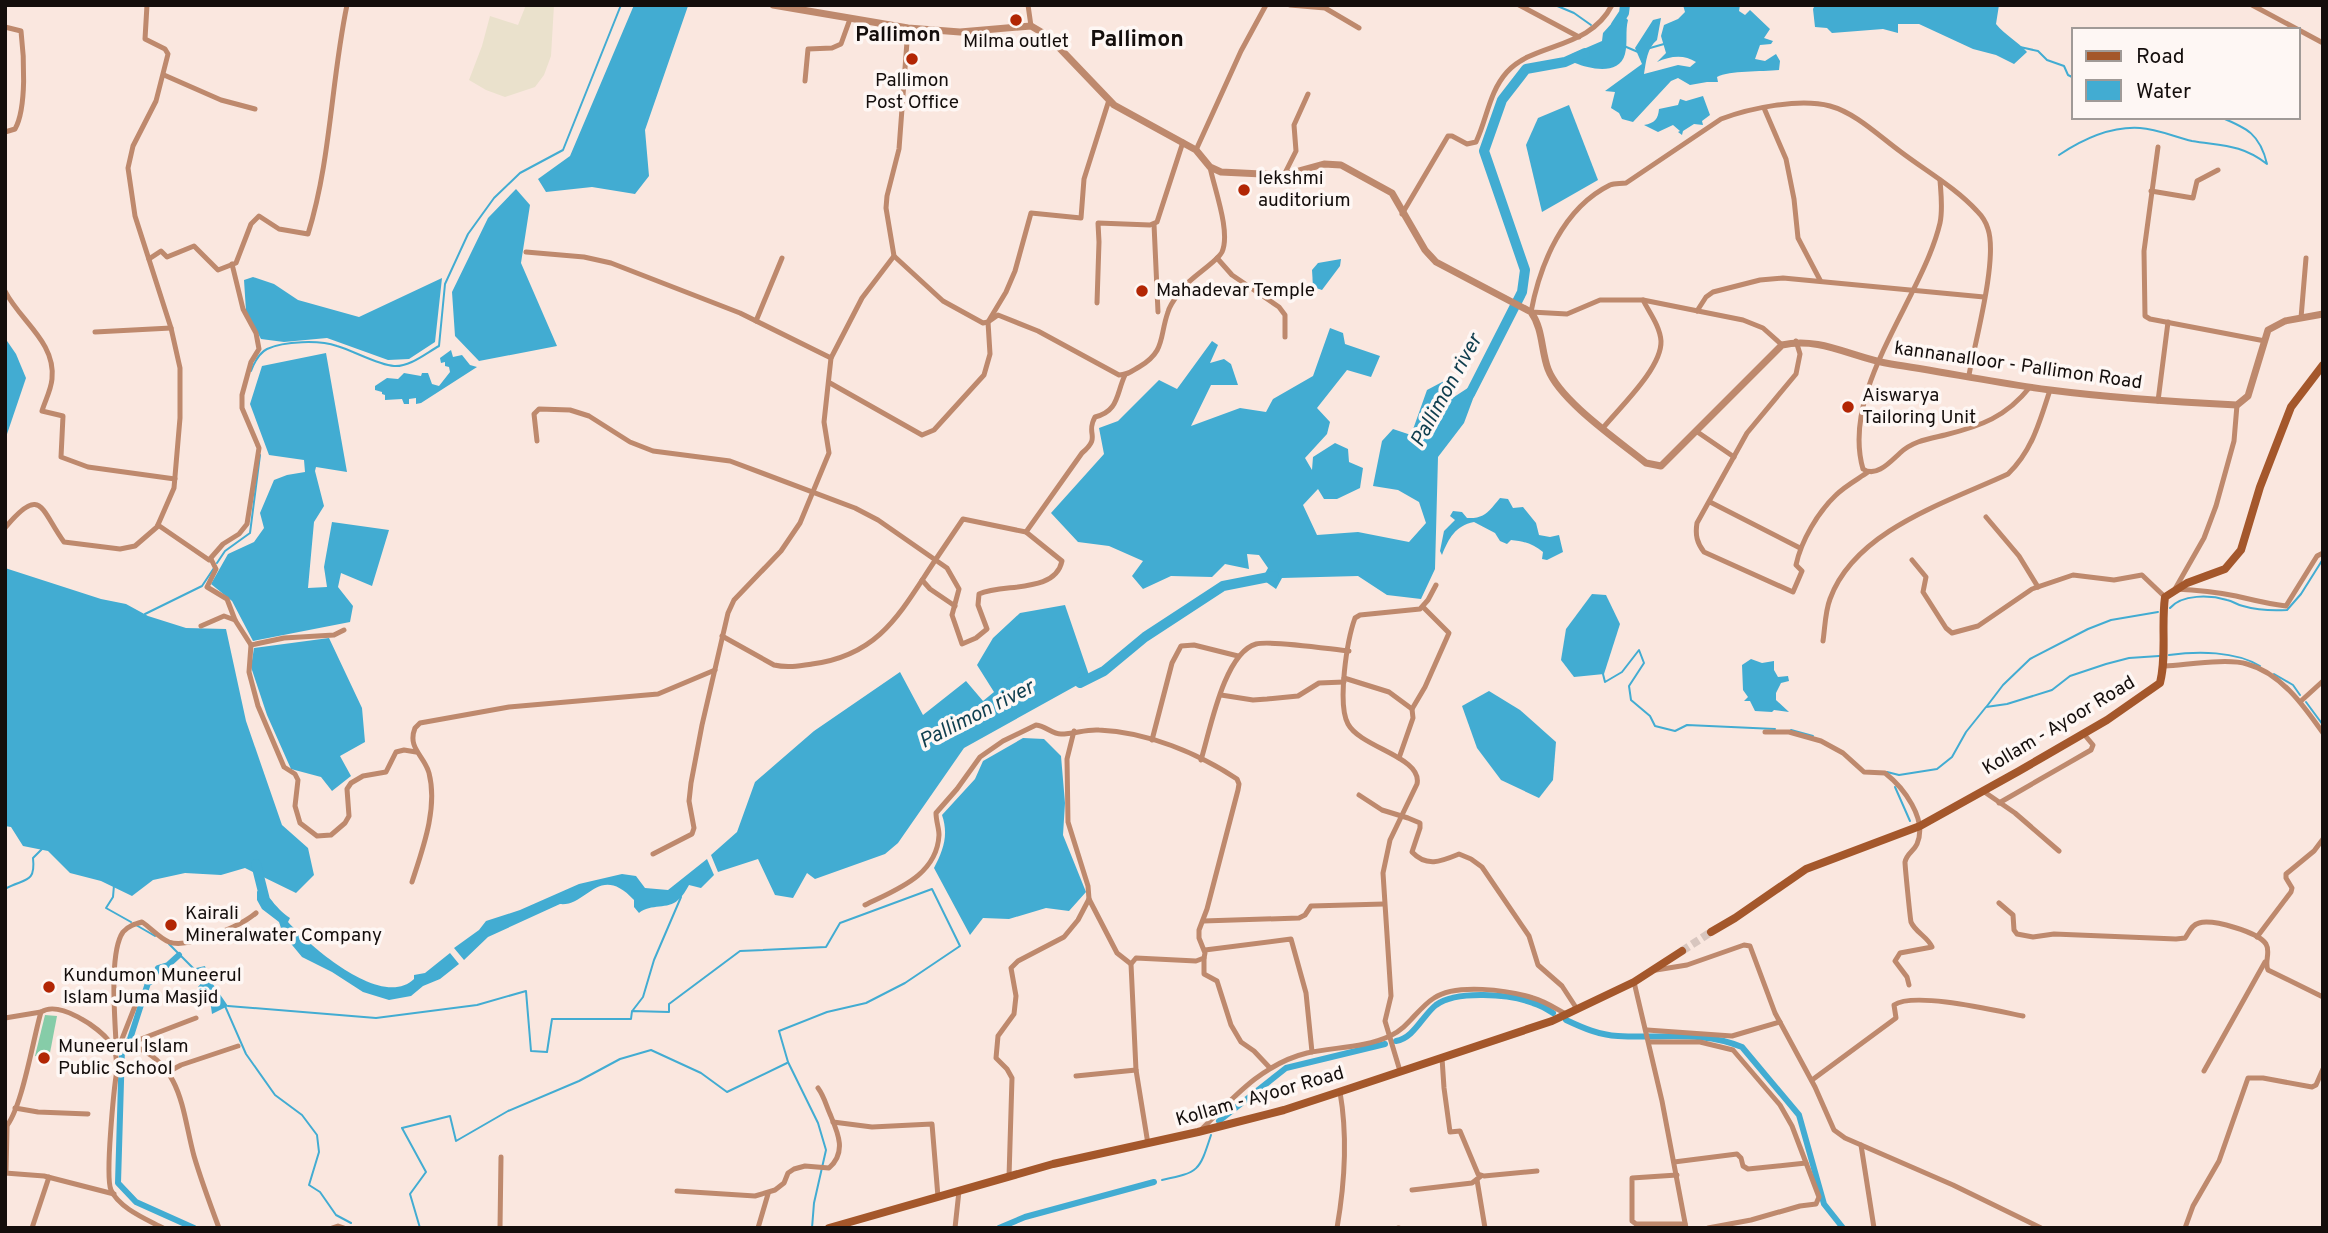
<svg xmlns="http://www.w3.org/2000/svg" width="2328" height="1233" font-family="Overpass,sans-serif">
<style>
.industrial{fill:#eae1cc}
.green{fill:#86cca8}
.water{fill:#42acd2}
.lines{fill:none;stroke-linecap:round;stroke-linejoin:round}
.stream{stroke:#42acd2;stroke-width:2}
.canal{stroke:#42acd2;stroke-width:6}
.river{stroke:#42acd2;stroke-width:10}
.secondary-tunnel{stroke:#d8c6bf;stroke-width:8;stroke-dasharray:8 4;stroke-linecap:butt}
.minor{stroke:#be896d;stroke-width:5}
.tertiary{stroke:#be896d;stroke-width:7}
.secondary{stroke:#a4572b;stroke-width:8}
.poi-dot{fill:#b22604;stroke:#fef7f4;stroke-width:2.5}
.labels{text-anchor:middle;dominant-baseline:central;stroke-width:7;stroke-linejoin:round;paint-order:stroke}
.poi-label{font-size:19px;fill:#140e0c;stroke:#fef7f4;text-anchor:start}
.street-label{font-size:19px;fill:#140e0c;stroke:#fef7f4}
.neighbourhood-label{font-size:21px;font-weight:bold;fill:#140e0c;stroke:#fef7f4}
.water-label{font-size:21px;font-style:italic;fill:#0f3e4e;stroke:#fef7f4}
.quarter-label{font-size:23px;font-weight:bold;fill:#140e0c;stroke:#fef7f4}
</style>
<rect width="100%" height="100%" fill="#fae7df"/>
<path class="industrial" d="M526 5H554L551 56 544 75 535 87 505 97 486 90 469 80 482 46 490 16 518 25Z"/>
<path class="green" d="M45 1015 57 1016 49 1058 35 1056Z"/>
<g class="water">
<path d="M634 5 688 6 645 130 649 176 635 194 592 187 546 192 538 179 570 156Z"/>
<path d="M1683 5H1740L1739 11 1745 15 1750 10 1770 29 1764 38 1773 41 1771 44 1760 45 1755 59 1765 61 1776 54 1780 61 1779 70C1761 72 1730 70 1717 77L1718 82H1707L1690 85 1678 78 1671 81 1633 122 1622 119 1619 113 1611 108 1615 92 1605 91 1642 64 1635 48 1653 20 1661 18 1657 40C1647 48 1646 62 1644 74L1678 65 1690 67 1696 62C1684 54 1670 56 1657 62L1666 53 1661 36 1664 25 1678 19 1685 12Z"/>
<path d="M1815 5H1999L1996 24C2005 35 2017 41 2027 52L2014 64 1996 55 1973 49 1919 24H1898V33L1883 29 1832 33 1827 28 1815 27 1813 9Z"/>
<path d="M1621 13 1628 20C1625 31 1628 43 1625 54 1619 76 1590 69 1575 63L1572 54 1602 41 1603 33Z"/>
<path d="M1703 96 1710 115 1702 121 1703 125 1694 124 1683 131 1682 135 1678 132 1680 131 1673 125 1658 132 1644 125C1655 123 1658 119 1659 109L1678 105 1680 99 1686 101Z"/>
<path d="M1569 105 1598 180 1542 212 1526 145 1538 118Z"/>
<path d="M516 189 530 205 521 263 557 346 479 361 455 336 452 292 488 218Z"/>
<path d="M1341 259 1340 266 1322 290 1313 287 1312 270 1318 263Z"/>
<path d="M253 277 274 284 298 300 359 317 442 278 435 342 409 359 388 360 327 338 284 342 261 339 246 311 244 280Z"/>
<path d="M1330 328 1343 333 1345 344 1380 356 1371 377 1347 370 1317 408 1330 422 1327 434 1305 458 1312 470 1313 457 1335 443 1348 449 1349 462 1363 468 1360 488 1337 499H1324L1318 489 1303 505 1317 535 1358 532 1409 542 1426 523 1419 502 1398 490 1373 486 1382 441 1393 429 1411 435 1427 390 1444 381 1454 397 1480 380 1464 423 1438 457 1435 569 1421 599 1387 595 1358 576 1282 578 1276 589 1262 579 1268 568 1259 555 1247 554 1249 569 1225 564 1212 577 1171 576 1143 589 1132 576 1143 561 1109 546 1078 542 1051 513 1104 454 1099 428 1118 421 1159 380 1177 389 1212 341 1218 345 1210 363 1224 359 1231 364 1238 385H1211L1191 426 1240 408 1266 412 1273 399 1313 376Z"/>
<path d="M5 338 16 354 26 378 5 440Z"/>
<path d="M451 350 453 357 462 355 470 365 477 367 421 403 416 404V398L409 399V404H404L402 399 385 400V395L382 394V392L375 390V386L387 378 398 379 404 373 421 376 422 373H428L432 384 439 386 450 372 449 367 445 366V362L441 363 440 358Z"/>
<path d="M326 353 347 472 316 467 315 471 324 506 314 522 308 588 327 587 324 567 332 522 389 530 372 586 341 573 338 587 353 606 350 622 253 641 232 601 211 584 228 554 254 542 264 528 260 513 274 480 287 475 305 472 304 460 269 455 250 404 262 366Z"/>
<path d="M1500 498 1508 499 1513 508 1523 507 1536 523 1539 535 1550 537 1559 535 1563 552 1547 560 1542 559 1543 552C1533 544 1524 541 1511 540L1507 544 1500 541 1495 533 1474 522C1455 526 1449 538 1442 555L1440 551 1444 531 1455 520 1450 516 1453 511 1462 512 1467 518C1485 519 1489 511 1500 498Z"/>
<path d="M5 568 101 599 126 604 148 616 186 628 226 629 246 721 282 825 308 848 314 875 296 893 245 868 221 875 185 873 153 880 132 896 101 881 70 873 48 851 23 846 11 827 5 826Z"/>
<path d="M1592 594 1606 595 1620 624 1604 674 1574 677 1561 660 1566 629Z"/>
<path d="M1065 605 1090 678 964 748 898 843 885 854 815 879 807 873 793 898 775 895 758 859 718 872 711 855 737 832 755 782 814 731 900 672 923 715 966 681 983 701 994 692 977 665 993 638 1020 613Z"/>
<path d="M329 638 362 708 365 742 340 756 351 776 332 791 321 777 291 769 267 715 251 667 254 648Z"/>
<path d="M1751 659 1762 663 1774 661V670L1778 677 1788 676 1789 681 1781 683 1776 693V700L1789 712 1774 710 1772 712 1755 711 1750 701H1744L1748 697 1743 690 1742 665Z"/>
<path d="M1489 691 1520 710 1556 742 1553 780 1539 798 1501 780 1477 748 1462 706Z"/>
<path d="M1023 738 1044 739 1061 756 1065 803 1063 835 1086 892 1069 911 1046 908 1009 919 983 918 970 935 934 868C943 851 949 835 942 815L975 779 983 761Z"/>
<path d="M707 859 714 875 701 888 689 885C686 890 683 896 678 900 668 910 651 903 639 913L634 907V900C599 862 587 907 560 904L488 937 464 960 454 948 479 930 486 921 520 910 579 884 622 874 636 876 645 888 668 890Z"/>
<path d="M257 891C273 898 276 909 290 918L288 922C310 946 382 1010 414 979V975L425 973 450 953 459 964 440 979 423 986 411 996 389 1000 363 992 332 972 302 957 283 934 279 922 262 909 257 900Z"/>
<path d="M205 966 208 977 228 1006 212 1014 210 1000 203 996 198 997V987L204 980H198L195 973 196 968Z"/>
</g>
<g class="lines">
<g class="stream">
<path d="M1555 5 1574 13 1591 25"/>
<path d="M1624 46 1638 52"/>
<path d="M2020 47 2038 51 2047 60 2064 66 2068 75 2074 78"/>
<path d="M1650 48 1664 44"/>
<path d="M2059 155C2083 139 2110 126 2140 128 2157 129 2175 137 2192 141 2222 146 2241 144 2267 164 2260 134 2247 128 2220 117"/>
<path d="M251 371C254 363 259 353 267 349 284 341 320 340 337 346 354 351 378 365 394 366 410 367 426 353 439 346L445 284 468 234 494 198 520 173 563 150 621 5"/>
<path d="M217 563 225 551 250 533 260 455"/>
<path d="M2170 608C2182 594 2210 595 2227 600 2233 601 2237 605 2243 606 2257 610 2272 611 2287 610L2301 594 2323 559"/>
<path d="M145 614 202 586 214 568"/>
<path d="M2169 655C2198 651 2235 651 2260 666"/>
<path d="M1603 674 1605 682 1622 672 1639 650 1644 663 1629 686 1631 700 1650 716 1655 726 1675 731 1687 725 1775 729"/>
<path d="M2274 674 2293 685 2300 695"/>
<path d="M2306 702 2323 725"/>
<path d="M1987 706 2003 685 2030 659 2088 629 2111 620 2158 612"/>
<path d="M1791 730 1813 736"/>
<path d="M1887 772 1899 775 1937 769 1952 757 1966 732 1986 707 2007 704 2052 690 2070 676 2106 664 2129 658 2159 656"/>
<path d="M1895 787 1910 821"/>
<path d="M114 885 113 897 106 908 131 922"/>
<path d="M5 889C23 878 36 885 33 858L42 849"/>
<path d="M136 925 155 936"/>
<path d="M169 944 195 970"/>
<path d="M225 1006 246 1054 275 1095 302 1115 317 1135 319 1152 309 1185 320 1192 336 1215 351 1223"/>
<path d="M228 1006 376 1018 477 1005 526 991 531 1051 547 1052 552 1019H631L632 1011 669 1012V1004L740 951 826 947 840 923 932 889 960 946 905 983 866 1003 827 1012 779 1031 788 1062 818 1123 826 1150 814 1203 812 1228"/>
<path d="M633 1010 643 997 654 960 681 897"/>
<path d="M1162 1180C1199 1172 1199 1172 1211 1135"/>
<path d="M420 1228 410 1194 426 1172 402 1128 450 1116 456 1141 508 1111 579 1081 620 1059 651 1050 701 1073 727 1092 787 1063"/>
</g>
<g class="canal">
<path d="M179 955 168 965 158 968 152 981 148 983 130 1039 122 1048 118 1183 136 1202 194 1228"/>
<path d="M1566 1020C1583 1028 1599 1035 1618 1036 1660 1039 1702 1030 1742 1047L1799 1115 1824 1204 1843 1228"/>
<path d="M1396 1041C1414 1038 1422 1016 1436 1005 1456 990 1510 994 1533 1003 1540 1005 1547 1009 1553 1013"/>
<path d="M1219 1121 1286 1068 1385 1044"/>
<path d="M999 1228 1025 1217 1154 1182"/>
</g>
<g class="river">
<path d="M1616 25 1624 13 1625 5"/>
<path d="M1470 394 1522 292 1525 270 1484 151 1502 100 1526 69 1565 62 1585 53"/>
<path d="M1080 683 1104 671 1145 637 1223 586 1274 576"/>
<path d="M256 864 265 900 269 905"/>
</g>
<path class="secondary-tunnel" d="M1682 951 1711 932"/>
<g class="minor">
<path d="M1028 5 1031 26"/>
<path d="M1290 5 1325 8 1359 28"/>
<path d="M1519 5 1579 37"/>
<path d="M2252 5 2323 43"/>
<path d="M5 27 21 31C24 55 27 108 15 129L5 132"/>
<path d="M908 28 899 149 887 196 886 208 894 256 943 301 983 323 988 322 998 315 1038 331 1119 375C1128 375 1132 371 1139 367 1166 351 1159 337 1168 312 1170 304 1177 296 1182 289 1191 277 1217 262 1222 252 1231 232 1214 188 1210 167"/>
<path d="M164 75 221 100 255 109"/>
<path d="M805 81 808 49 832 48 841 44 850 19"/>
<path d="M1764 108 1786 159 1794 199 1798 238 1820 280"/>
<path d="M2158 147 2144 251 2145 316 2150 319 2265 341"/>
<path d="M1196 150 1241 51 1266 5"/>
<path d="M1284 175 1296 151 1294 125 1308 94"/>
<path d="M1940 180C1941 194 1943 209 1940 223 1922 299 1840 389 1863 469 1876 478 1890 462 1900 453 1913 441 1928 439 1945 435 1981 426 2006 417 2030 387"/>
<path d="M2151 191 2193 198 2197 181 2218 170"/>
<path d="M1402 214 1448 136H1452L1467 144 1476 142C1487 119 1489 92 1507 72 1534 42 1589 50 1612 5"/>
<path d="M1154 224 1158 312"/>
<path d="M526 252 584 257 611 263 740 313 831 358"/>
<path d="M1217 258 1232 275 1279 307 1285 315V337"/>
<path d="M149 259 161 251 167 257 194 246 218 270 236 263 251 224 259 216 279 229 308 234C331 160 331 81 347 5"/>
<path d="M5 291C20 321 56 342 52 379 51 390 45 401 42 411L63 416 61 457 88 467 175 479"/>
<path d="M1097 303 1099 242 1098 223 1150 225 1157 222 1183 142"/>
<path d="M1697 311 1706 297 1713 292 1760 280 1783 278 1984 297"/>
<path d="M2301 318 2306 258"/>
<path d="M756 321 782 258"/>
<path d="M95 332 171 328"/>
<path d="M1796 341 1800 354 1796 374 1747 433 1697 523C1695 535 1697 543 1704 552L1793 592 1802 571 1796 565C1801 541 1818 512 1836 495 1845 486 1858 479 1868 472"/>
<path d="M1782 345 1763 328 1743 320 1643 300H1600L1567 314 1531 312C1540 264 1563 208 1610 185 1615 183 1620 184 1626 183L1721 119C1750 108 1799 98 1830 106 1856 113 1880 137 1901 152 1926 171 1956 188 1977 211 1982 216 1986 222 1988 229 1998 259 1975 342 1969 375"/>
<path d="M830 383 922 435 934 430 984 375 990 354 988 322 1006 292 1015 271 1031 213 1081 218 1084 179 1109 100"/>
<path d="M2158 401 2168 322"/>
<path d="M2237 405 2234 441 2216 506 2204 538 2175 589C2196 590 2216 592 2236 596 2253 600 2268 604 2286 606L2317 556 2323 553"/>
<path d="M1603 428C1620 407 1662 368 1661 341 1660 326 1649 312 1643 300"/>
<path d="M1696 431 1734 457"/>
<path d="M537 441 534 414 539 409 570 410 589 416 630 442 653 451 730 461 855 508 878 520 947 568 959 589 952 615 962 644 976 638 987 629 978 605 979 594C1003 583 1055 594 1062 561L1026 532 963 519 936 559C901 611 881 655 812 664 799 666 787 668 774 665L722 636"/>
<path d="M1710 502 1800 548"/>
<path d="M1986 517 2019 556 2038 587"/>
<path d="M158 525 209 560 223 544 239 534 247 524 259 448 242 408V395L251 362 259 349 256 333 243 309 232 264"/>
<path d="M5 528C42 483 41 511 64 542L120 549 135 546 157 527 174 488 180 418V368L171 328 135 216 128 168 133 146 156 101 168 54 165 49 145 39 147 5"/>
<path d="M1026 532 1082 453C1102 436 1085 435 1095 417 1119 411 1116 394 1125 375"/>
<path d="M211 559 216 569 207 587 227 599 235 620 251 645 249 672 258 706 284 767 295 774 298 780 295 806 300 823 317 836 331 835 345 823 349 816 347 789 351 783 363 776 386 772 396 752 404 750 416 752"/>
<path d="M1912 560 1926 577 1923 592 1946 628 1952 633 1978 626 2032 589 2073 575 2114 580 2142 575 2165 597"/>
<path d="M922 580 930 589 955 606"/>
<path d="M201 626 224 616 235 620"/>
<path d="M1823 641C1825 628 1825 612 1830 599 1855 530 1948 502 2008 474 2032 451 2040 421 2050 390"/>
<path d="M251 645 284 638 334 635 344 630"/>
<path d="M2165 666C2186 665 2227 658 2247 664 2281 673 2304 706 2323 733"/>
<path d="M1344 678 1389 692 1412 709 1413 718 1399 758"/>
<path d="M1221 695 1253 700 1267 699 1298 696 1319 683 1344 682"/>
<path d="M2301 701 2323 681"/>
<path d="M1412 709 1425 687 1449 633 1423 607"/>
<path d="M1765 732H1789L1821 741 1843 753 1864 772 1885 773C1903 787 1928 819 1917 844 1914 851 1907 853 1905 862 1905 866 1910 917 1911 922 1915 932 1928 937 1932 947L1900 953 1895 961 1907 977 1909 985"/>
<path d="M1152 740 1172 663 1181 646 1194 645 1238 656"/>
<path d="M1201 760C1210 731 1224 653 1256 644 1271 640 1329 649 1349 651"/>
<path d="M1983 791 2015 813 2059 851"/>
<path d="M1359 795 1382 810 1408 818 1420 823V828L1412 852C1427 868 1442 861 1459 854L1471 859 1482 867 1529 936 1538 965 1562 986 1577 1009"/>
<path d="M1999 803 2091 750 2093 745 2083 733"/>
<path d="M653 854 692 834 694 828 689 801 691 783 702 725 728 613 734 600 781 551 800 523 829 453 824 422 831 358 862 298 894 256"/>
<path d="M412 882C423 848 438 808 429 773 424 755 407 748 415 728L420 723 509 707 658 694 715 670"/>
<path d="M1089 899 1117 953 1131 964"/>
<path d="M1999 903 2013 915 2014 930 2017 934 2033 937 2054 934 2176 939 2185 938C2189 933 2191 925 2199 923 2213 919 2258 932 2266 944 2271 952 2264 962 2268 970L2323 997"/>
<path d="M865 905C895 890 937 876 939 835 939 828 936 821 936 813L957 789 980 757 1003 741 1036 725C1046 726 1052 734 1061 734 1074 734 1086 729 1099 730 1147 732 1198 753 1237 779L1239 784 1238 790 1207 909 1199 930V938L1205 953 1204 958 1196 961 1136 958 1131 964 1136 1070 1148 1144"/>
<path d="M1203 921 1299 918 1305 915 1311 906 1384 904"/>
<path d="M2257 937 2291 892 2292 888 2286 878V874L2314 851 2323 839"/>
<path d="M1205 950 1291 939 1306 993 1312 1052"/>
<path d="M1204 958V974L1217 981 1231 1025 1241 1042 1254 1051 1270 1068"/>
<path d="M1656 970 1687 965 1744 945 1750 946 1775 1013 1815 1087 1834 1130 1845 1138 1953 1185 2041 1228"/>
<path d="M1634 982 1662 1101 1686 1228"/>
<path d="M5 1018 41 1012"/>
<path d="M1647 1030 1732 1036 1780 1022"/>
<path d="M113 1042C120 1044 127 1043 134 1046 183 1066 182 1112 194 1156 201 1180 210 1204 219 1228"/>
<path d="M1649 1042H1700L1733 1050 1780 1105 1792 1126 1819 1197 1816 1204 1800 1206 1751 1220 1708 1228"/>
<path d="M116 1043C115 1018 109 952 123 932 128 926 135 924 142 922 151 928 159 938 169 942 188 949 241 926 256 913"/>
<path d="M120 1044 137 1001"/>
<path d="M128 1044 196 1018"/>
<path d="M1442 1058 1444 1088 1450 1132 1460 1131 1478 1174 1484 1176 1537 1171"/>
<path d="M1400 1071 1385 1021 1391 996 1383 873 1390 840 1417 784C1423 757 1361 748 1348 724 1337 704 1347 640 1355 618L1360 615 1420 609 1428 600 1436 585"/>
<path d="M2204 1071 2265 962"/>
<path d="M168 1072 181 1065 238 1046"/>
<path d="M1076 1076 1136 1070"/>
<path d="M1812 1080 1896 1018 1894 1005C1914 991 1997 1011 2023 1016"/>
<path d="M15 1108 38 1112 88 1114"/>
<path d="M833 1122 872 1127 932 1124 938 1197"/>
<path d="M5 1128C22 1110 33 1039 41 1012 59 1000 98 1027 110 1042 117 1050 116 1060 117 1070 114 1088 105 1177 111 1190 119 1208 146 1219 163 1228"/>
<path d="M1201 1130C1232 1099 1262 1064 1307 1053 1334 1047 1364 1048 1390 1036 1408 1028 1418 1008 1434 998 1456 983 1508 990 1533 998 1544 1001 1555 1008 1566 1014"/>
<path d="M1861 1145 1874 1228"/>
<path d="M1674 1162 1737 1154 1741 1158 1743 1166 1748 1169 1806 1163"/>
<path d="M5 1173 44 1176 114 1194"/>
<path d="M6 1173 7 1127"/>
<path d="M1677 1175 1632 1178V1221L1636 1224H1685"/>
<path d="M1009 1177 1012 1078 1007 1069 996 1058 998 1036 1014 1014 1016 996 1011 968 1018 961 1064 937 1078 920 1089 899 1088 886 1068 822 1067 759 1074 731"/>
<path d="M1477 1180 1485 1228"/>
<path d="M1412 1190 1472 1183 1481 1176"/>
<path d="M677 1191 755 1196 775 1190 784 1183 788 1173 794 1169 805 1166 829 1168C847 1152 838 1133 830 1114 826 1105 824 1096 818 1088"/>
<path d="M32 1228 49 1177"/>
<path d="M332 1228 338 1226 344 1228"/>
<path d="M500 1228 501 1157"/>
<path d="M758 1228 768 1194"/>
<path d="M955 1228 959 1191"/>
<path d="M1337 1228C1345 1182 1348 1138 1340 1092"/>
<path d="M1398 1228H1399"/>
<path d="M2185 1228 2193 1206 2219 1161 2248 1078H2263L2312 1087 2316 1085 2323 1069"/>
</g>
<path class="tertiary" d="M773 5 908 28 960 32 1031 26 1048 36 1114 105 1196 150 1210 167 1221 172 1284 175 1324 164 1341 165 1392 193 1425 250 1436 262 1531 312C1543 329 1541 350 1548 369 1560 401 1619 441 1646 463L1661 466 1782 345C1820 336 1853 358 1891 364 1944 372 1997 383 2050 390 2112 398 2175 402 2237 405L2248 396 2268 330 2285 321 2323 314"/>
<g class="secondary">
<path d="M1711 932 1735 918 1806 869 1920 826 2019 771 2107 720 2160 683C2167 655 2161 626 2165 597L2187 583 2225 569 2241 550 2260 487 2291 407 2323 365"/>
<path d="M829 1228 1053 1164 1198 1132 1284 1110 1345 1090 1552 1021 1634 982 1682 951"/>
</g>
</g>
<g class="poi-dot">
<circle cx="1016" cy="20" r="7"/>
<circle cx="912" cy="59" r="7"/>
<circle cx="1244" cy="190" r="7"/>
<circle cx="1142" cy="291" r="7"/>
<circle cx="1848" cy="407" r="7"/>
<circle cx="171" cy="925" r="7"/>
<circle cx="49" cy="987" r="7"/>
<circle cx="44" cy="1058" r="7"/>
</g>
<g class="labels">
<g class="poi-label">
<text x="1016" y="42" text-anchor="middle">Milma outlet</text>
<text x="912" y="81" text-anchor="middle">Pallimon<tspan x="912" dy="22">Post Office</tspan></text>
<text x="1258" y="179">lekshmi<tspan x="1258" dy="22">auditorium</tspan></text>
<text x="1156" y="291">Mahadevar Temple</text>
<text x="1862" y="396">Aiswarya<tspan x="1862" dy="22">Tailoring Unit</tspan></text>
<text x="185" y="914">Kairali<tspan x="185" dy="22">Mineralwater Company</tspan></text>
<text x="63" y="976">Kundumon Muneerul<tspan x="63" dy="22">Islam Juma Masjid</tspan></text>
<text x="58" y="1047">Muneerul Islam<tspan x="58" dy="22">Public School</tspan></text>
</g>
<g class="street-label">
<text transform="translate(2018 366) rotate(8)">kannanalloor - Pallimon Road</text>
<text transform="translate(2059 726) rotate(-31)">Kollam - Ayoor Road</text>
<text transform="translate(1260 1097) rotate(-16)">Kollam - Ayoor Road</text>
</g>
<g class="neighbourhood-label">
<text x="898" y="35">Pallimon</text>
</g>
<g class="water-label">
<text transform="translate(1447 391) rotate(-61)">Pallimon river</text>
<text transform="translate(977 715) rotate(-27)">Pallimon river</text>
</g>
<g class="quarter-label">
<text x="1137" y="40">Pallimon</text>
</g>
</g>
<rect width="2328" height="1233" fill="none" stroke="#140e0c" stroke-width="14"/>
<rect x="2072" y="28" width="228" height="91" fill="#fef7f4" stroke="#a09a97" stroke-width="2"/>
<rect x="2086" y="51" width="35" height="10" fill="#a4572b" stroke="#a09a97" stroke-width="2"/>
<text x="2136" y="63" font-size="21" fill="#140e0c">Road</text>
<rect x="2086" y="80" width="35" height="21" fill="#42acd2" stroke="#a09a97" stroke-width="2"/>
<text x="2136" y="98" font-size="21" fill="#140e0c">Water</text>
</svg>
